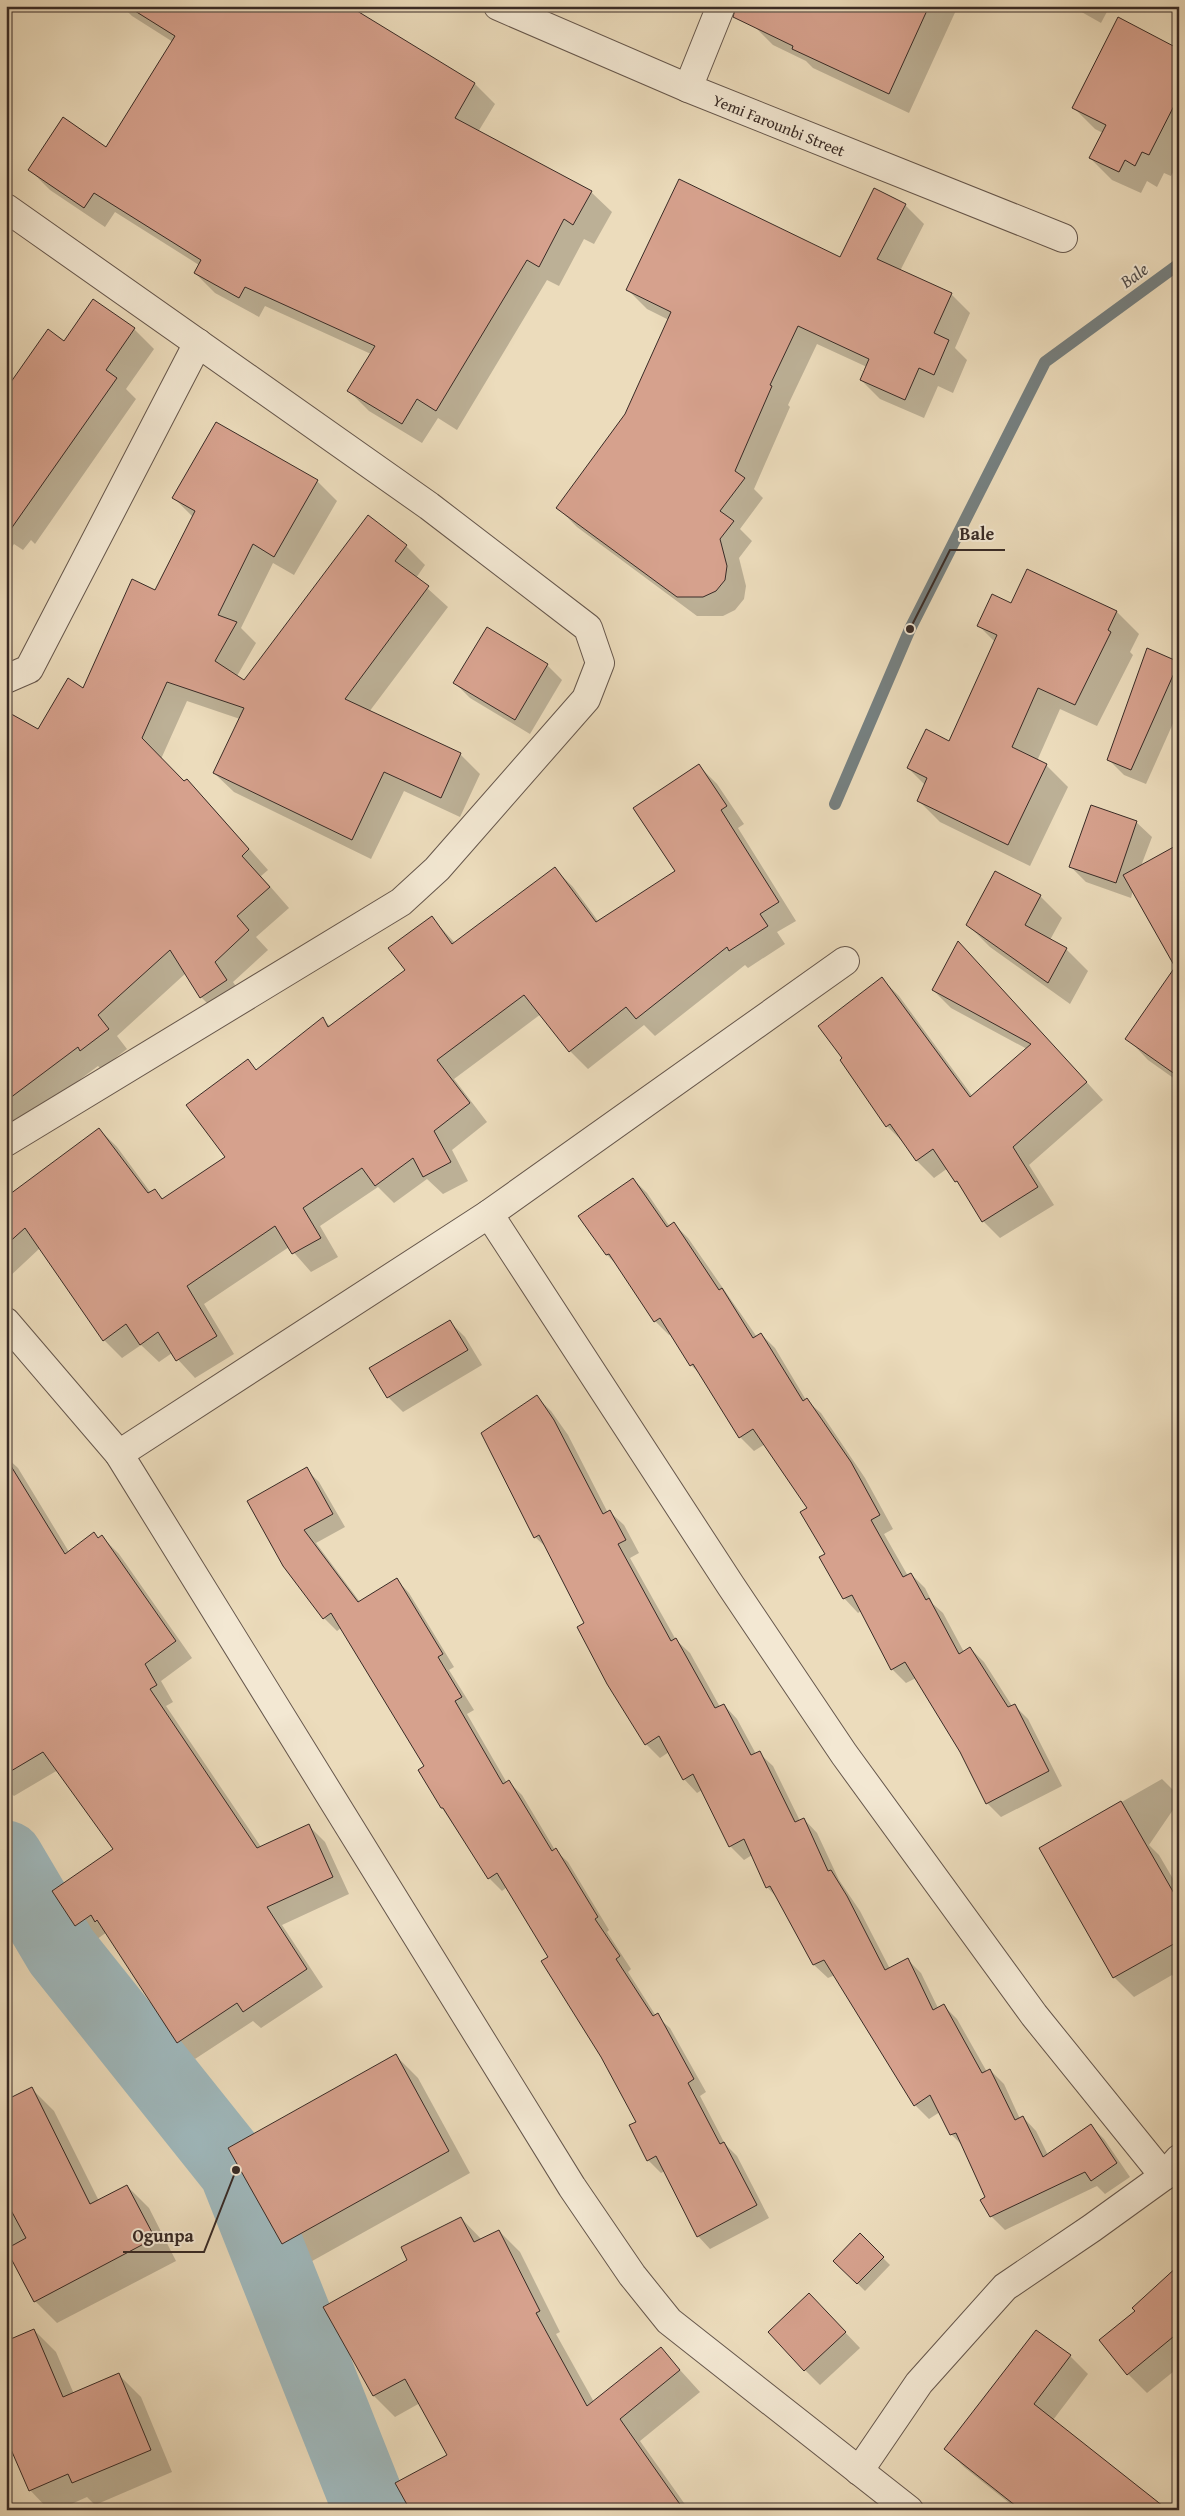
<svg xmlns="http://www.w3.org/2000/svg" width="1185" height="2516" font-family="'Gentium Book Plus',serif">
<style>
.shadow{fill:#0003}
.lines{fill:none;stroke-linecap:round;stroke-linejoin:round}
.stream{stroke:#768080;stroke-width:12}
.river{stroke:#9fb8bc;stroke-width:75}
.building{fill:#d6a18d;stroke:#392b26}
.minor-casing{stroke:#66574c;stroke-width:30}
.minor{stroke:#f3e8d3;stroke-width:28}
.labels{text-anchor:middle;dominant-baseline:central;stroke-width:4;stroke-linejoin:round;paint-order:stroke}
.street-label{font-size:16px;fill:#392b26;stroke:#f3e8d3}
.water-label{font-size:18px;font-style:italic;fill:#524e4c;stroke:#f3e8d3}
.leader{fill:none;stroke:#392b26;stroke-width:2}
.callout-dot{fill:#392b26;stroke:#f3e8d3;stroke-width:2}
.callout-label{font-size:18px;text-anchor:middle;font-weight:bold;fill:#392b26;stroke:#f3e8d3;stroke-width:4;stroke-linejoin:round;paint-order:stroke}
</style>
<rect width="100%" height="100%" fill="#ecdcbc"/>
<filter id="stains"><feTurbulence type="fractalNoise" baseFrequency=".004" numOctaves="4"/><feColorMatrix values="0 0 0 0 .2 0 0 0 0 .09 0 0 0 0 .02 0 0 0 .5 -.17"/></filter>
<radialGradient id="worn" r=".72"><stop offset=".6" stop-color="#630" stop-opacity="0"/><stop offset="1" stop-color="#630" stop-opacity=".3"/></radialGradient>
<g class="shadow">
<path d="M122 6H318L475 84 495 104 478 132 591 192 612 212 594 244 584 239 559 286 547 280 457 430 438 418 422 443 369 411 349 391 371 354 265 306 259 317 215 293 195 273 199 265 115 212 105 227 50 190 30 170 106 149 173 42 132 16Z"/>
<path d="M599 6H613L610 12Z"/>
<path d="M762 6H958L909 113 813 68 806 61 773 45 753 25Z"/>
<path d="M1071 6H1110L1101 23Z"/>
<path d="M1179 50V161L1171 176 1164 173 1157 187 1147 181 1141 193 1112 180 1090 158 1103 133 1095 129 1073 107Z"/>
<path d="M905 205 924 224 900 271 951 294 970 313 955 348 967 360 953 393 938 386 924 418 880 399 861 380 867 367 817 344 788 405 790 407 754 489 763 498 740 529 752 541 739 558 746 586 744 599 735 610 723 616H697L577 527 558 508 626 415 669 320 647 309 628 290 841 258Z"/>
<path d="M134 329 154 349 126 389 136 399 35 544 31 540 23 550 14 544 7 555 6 391 65 343Z"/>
<path d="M317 481 337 501 294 575 273 563 241 628 256 643 237 676 245 681 406 546 425 565 416 578 448 607 369 712 460 754 480 774 460 817 404 791 371 859 234 792 214 773 240 719 187 701 161 759 184 783 187 780 206 800 268 870 261 876 289 908 256 937 268 950 233 982 245 1000 221 1017 201 997 186 973 117 1036 127 1049 101 1069 98 1066 14 1129 6 1122V857L38 731 84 689 156 592 193 517 174 498Z"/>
<path d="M1012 605 1117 612 1139 634 1130 652 1133 655 1097 726 1060 709 1037 761 1046 765 1068 787 1030 866 940 822 918 800 925 785 908 768 950 742 995 642 979 626Z"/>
<path d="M1178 663 1179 710 1146 784 1124 775 1109 760Z"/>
<path d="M547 665 562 680 530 734 470 698 455 683Z"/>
<path d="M699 766 717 784 744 824 738 828 796 921 777 932 785 944 748 968 745 965 655 1036 644 1025 588 1069 570 1051 541 1014 454 1079 487 1122 452 1150 468 1181 443 1194 427 1179 394 1203 378 1187 320 1226 338 1257 311 1272 289 1247 204 1304 234 1354 195 1378 172 1353 159 1362 141 1345 122 1358 104 1340 40 1248 8 1278 6 1276V1198L99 1129 117 1147 151 1193 154 1190 164 1200 227 1158 248 1061 257 1071 322 1019 330 1026 406 971 432 918 455 943 555 869 573 887 598 921 676 872Z"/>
<path d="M1136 822 1152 837 1141 866 1179 846V1082L1148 1060 1127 1038 1176 967 1133 890 1131 898 1086 882 1071 867Z"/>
<path d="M1040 896 1062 918 1050 940 1066 949 1088 971 1070 1004 990 947 968 925Z"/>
<path d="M975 960 1103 1100 1029 1165 1054 1205 1000 1238 983 1221 948 1168 934 1178 917 1161 905 1144 887 1126 841 1060 882 979 899 996 973 1097 1027 1049 951 1008 933 990Z"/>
<path d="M633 1179 647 1193 670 1227 674 1224 688 1238 757 1337 761 1334 775 1348 806 1400 821 1413 865 1478 893 1529 884 1534 908 1576 911 1574 925 1588 933 1604 943 1613 964 1652 970 1648 984 1662 1012 1706 1014 1705 1028 1719 1062 1786 1001 1817 987 1803 961 1751 916 1678 906 1683 892 1669 861 1611 858 1613 844 1598 821 1558 826 1555 809 1508 765 1444 754 1451 740 1437 702 1376 691 1365 671 1334 669 1335 655 1321 619 1267 607 1255Z"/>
<path d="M449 1321 465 1337 482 1365 403 1412 388 1397Z"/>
<path d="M537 1397 551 1411 568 1435 608 1513 610 1512 624 1525 639 1553 630 1558 676 1640 690 1653 720 1707 724 1705 737 1719 756 1754 759 1753 773 1766 800 1821 804 1819 817 1833 839 1880 860 1911 890 1969 908 1960 921 1973 938 2008 943 2005 957 2019 987 2072 990 2070 1004 2084 1020 2119 1023 2117 1036 2131 1048 2155 1091 2126 1104 2139 1130 2177 1105 2194 1097 2186 1005 2230 991 2216 987 2197 963 2146 951 2134 940 2112 929 2119 915 2105 835 1975 828 1978 814 1965 779 1900 767 1887 752 1855 744 1860 730 1846 702 1790 697 1793 684 1779 669 1752 660 1758 646 1744 548 1549 535 1537Z"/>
<path d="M6 1457 18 1468 69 1552 94 1533 99 1539 102 1537 119 1554 192 1658 161 1681 173 1702 166 1706 261 1847 308 1825 325 1842 349 1894 282 1925 323 1987 261 2028 253 2021 195 2059 178 2042 107 1932 93 1942 76 1926 53 1892 115 1850 58 1770 14 1796 6 1789Z"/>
<path d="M306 1469 319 1482 345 1527 316 1543 360 1602 397 1580 409 1593 454 1667 449 1670 474 1710 467 1714 507 1783 509 1782 522 1795 555 1850 568 1862 609 1930 607 1932 631 1969 628 1972 656 2016 670 2028 706 2092 700 2096 725 2144 737 2156 769 2218 710 2249 698 2236 665 2171 661 2173 648 2160 631 2126 638 2122 550 1957 507 1887 502 1891 489 1878 442 1808 426 1766 341 1628 337 1631 324 1618 284 1566Z"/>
<path d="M1162 1779 1179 1796V1801L1149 1845 1159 1855 1179 1889V1981L1172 1975 1134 1997 1114 1977 1041 1848Z"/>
<path d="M396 2056 418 2078 470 2173 305 2265 283 2243Z"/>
<path d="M32 2089 54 2111 99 2201 127 2186 149 2208 176 2261 57 2323 35 2301 6 2246V2102Z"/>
<path d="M461 2218 482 2240 499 2231 520 2252 560 2332 556 2334 594 2402 661 2349 700 2392 640 2441 689 2510H411L449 2456 420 2403 395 2417 374 2396 325 2307 409 2260Z"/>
<path d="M860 2235 890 2265 865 2291 835 2261Z"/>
<path d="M1179 2270V2367L1147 2393 1128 2374 1137 2312Z"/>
<path d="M824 2310 860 2348 820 2385 805 2370Z"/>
<path d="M34 2330 56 2352 74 2394 119 2375 141 2397 172 2472 95 2505 87 2497 58 2510H49L30 2490Z"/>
<path d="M1070 2356 1088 2374 1053 2420 1167 2510H1018L964 2467 946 2449Z"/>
</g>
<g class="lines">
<path class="stream" d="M835 804 910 629 1045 362 1179 264"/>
<path class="river" d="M6 1858 61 1951 236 2170 371 2510"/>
</g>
<g class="building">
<path d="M127 6H349L475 83 455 118 592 191 573 225 564 219 539 267 527 260 436 411 417 399 402 424 347 391 375 346 245 287 239 298 194 273 201 260 94 193 84 208 28 170 63 117 106 147 175 36Z"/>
<path d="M736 6H929L889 94 792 49 793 46 733 17Z"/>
<path d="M1118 17 1179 49V96L1149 155 1142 152 1135 166 1125 160 1119 172 1089 158 1106 125 1072 108Z"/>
<path d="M679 179 840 257 874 188 906 204 877 259 952 293 934 333 949 340 934 375 919 368 905 400 860 380 869 359 798 326 770 385 772 386 735 471 745 478 720 511 734 521 720 539 727 566 725 580 716 591 703 597H677L556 508 625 414 671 312 626 290Z"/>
<path d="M93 299 135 328 106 370 117 378 6 536V389L48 329 64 341Z"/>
<path d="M216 422 318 480 274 557 253 544 218 615 237 622 215 661 244 680 368 515 407 545 395 561 429 586 345 699 461 753 441 798 384 772 352 840 213 773 244 708 167 682 142 738 184 781 187 779 249 849 242 856 270 887 237 916 249 930 215 962 227 980 200 998 170 950 98 1015 109 1029 80 1051 78 1047 6 1101V711L38 729 68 678 83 688 132 579 155 590 195 511 172 498Z"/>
<path d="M1027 569 1117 611 1108 630 1111 632 1075 705 1038 688 1012 747 1047 764 1008 845 917 801 927 778 907 768 926 729 949 741 997 635 977 626 992 594 1011 603Z"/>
<path d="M487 627 548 664 515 720 453 683Z"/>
<path d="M1147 648 1179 662 1131 770 1107 760Z"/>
<path d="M699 764 727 806 721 810 779 902 760 914 768 926 729 951 727 947 636 1019 626 1007 569 1052 524 995 437 1060 470 1103 434 1131 451 1162 423 1177 413 1158 375 1186 362 1168 303 1208 321 1238 292 1254 275 1226 187 1286 217 1336 176 1361 158 1332 140 1345 126 1324 103 1341 25 1228 6 1245V1197L99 1128 148 1193 155 1189 162 1199 225 1157 186 1105 248 1059 256 1070 323 1017 328 1027 405 970 388 948 432 916 452 944 555 867 596 922 675 871 633 808Z"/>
<path d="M1091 805 1137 821 1116 883 1069 867Z"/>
<path d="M1179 844V1077L1125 1039 1175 967 1123 875Z"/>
<path d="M995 871 1041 895 1025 925 1067 948 1048 983 966 925Z"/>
<path d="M958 941 1087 1082 1013 1147 1038 1187 982 1222 957 1181 955 1182 933 1149 916 1161 890 1124 886 1127 840 1060 842 1058 818 1026 882 977 970 1097 1031 1044 932 990Z"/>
<path d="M633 1178 667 1227 674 1222 719 1290 722 1288 753 1338 761 1333 803 1401 807 1398 851 1462 880 1515 871 1520 903 1577 911 1573 926 1600 929 1598 959 1654 970 1647 1008 1707 1015 1704 1049 1771 986 1804 960 1752 905 1662 891 1670 852 1595 843 1599 819 1557 825 1554 800 1512 807 1508 753 1429 739 1438 693 1364 690 1366 660 1318 654 1322 609 1254 606 1255 578 1216Z"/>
<path d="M450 1320 468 1350 387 1398 369 1368Z"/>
<path d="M537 1395 554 1420 603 1514 610 1510 626 1540 618 1544 671 1641 676 1638 715 1708 724 1704 751 1755 760 1751 795 1822 804 1818 828 1871 831 1870 847 1896 885 1970 908 1958 933 2010 944 2004 982 2073 990 2069 1015 2120 1023 2116 1043 2157 1091 2124 1117 2163 1091 2181 1085 2172 990 2217 980 2200 985 2197 956 2133 950 2135 930 2095 914 2106 824 1960 813 1965 770 1886 766 1888 744 1839 729 1847 693 1774 683 1780 659 1736 645 1745 607 1684 577 1627 584 1623 539 1535 534 1538 481 1433Z"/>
<path d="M6 1458 65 1554 94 1532 98 1538 102 1535 176 1641 145 1664 157 1685 150 1689 257 1848 309 1824 333 1877 267 1907 307 1969 243 2012 237 2003 177 2043 97 1920 95 1922 91 1915 75 1926 52 1891 113 1849 43 1752 6 1774Z"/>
<path d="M307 1467 333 1514 304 1530 358 1602 397 1578 443 1654 438 1657 462 1697 455 1701 503 1784 509 1780 552 1851 556 1848 598 1917 595 1919 620 1956 616 1959 653 2016 658 2013 694 2079 688 2083 720 2144 724 2142 757 2205 697 2237 656 2156 647 2161 629 2125 636 2122 601 2057 541 1961 548 1957 497 1873 488 1879 443 1808H441L418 1770 424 1766 331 1613 323 1619 283 1566 247 1501Z"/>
<path d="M1121 1801 1179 1902V1941L1113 1978 1039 1848Z"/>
<path d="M396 2054 449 2151 282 2244 228 2148Z"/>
<path d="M32 2087 90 2204 127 2185 155 2238 34 2302 6 2249 26 2238 6 2201V2100Z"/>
<path d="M461 2217 474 2242 499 2230 540 2311 536 2313 587 2406 661 2347 680 2370 620 2419 684 2510H410L395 2483 447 2455 405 2379 373 2396 323 2307 407 2260 401 2247Z"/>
<path d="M860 2233 884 2257 857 2284 833 2261Z"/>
<path d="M1179 2265V2332L1127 2375 1099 2340 1135 2311 1132 2308Z"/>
<path d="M809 2293 846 2332 804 2371 768 2332Z"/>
<path d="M34 2329 63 2397 119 2373 151 2450 72 2483 68 2474 29 2491 6 2438V2341Z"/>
<path d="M1036 2330 1071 2355 1034 2404 1168 2510H1021L944 2449Z"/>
</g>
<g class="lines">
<defs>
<g id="minor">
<path d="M498 6 688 88 1063 238"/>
<path d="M688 88 721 6"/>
<path d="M6 208 429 506 588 628 600 663 586 699 437 869 401 902 6 1142"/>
<path d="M6 679 29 669 198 343"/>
<path d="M489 1214 731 1586 844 1754 1034 2015 1164 2176"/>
<path d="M6 1322 119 1454 572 2187 632 2275 669 2321 909 2510"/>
<path d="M119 1454 489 1214 845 961"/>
<path d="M859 2471 919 2383 1005 2287 1092 2228 1164 2176 1179 2159"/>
</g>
</defs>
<use href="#minor" class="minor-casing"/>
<use href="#minor" class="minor"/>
</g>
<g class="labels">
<g class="street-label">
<text transform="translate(779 125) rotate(22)">Yemi Farounbi Street</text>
</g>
<g class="water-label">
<text transform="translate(1134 275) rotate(-36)">Bale</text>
</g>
</g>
<path class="leader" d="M910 629L950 550H1005M236 2170L204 2252H123"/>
<g class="callout-dot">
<circle cx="910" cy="629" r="5"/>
<circle cx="236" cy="2170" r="5"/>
</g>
<g class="callout-label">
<text x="977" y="540">Bale</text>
<text x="163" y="2242">Ogunpa</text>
</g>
<rect width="1185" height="2516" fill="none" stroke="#ecdcbc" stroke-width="25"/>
<rect x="8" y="8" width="1170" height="2501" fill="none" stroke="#392b26" stroke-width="2.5"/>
<rect x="12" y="12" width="1160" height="2491" fill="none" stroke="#392b26"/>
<rect width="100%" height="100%" filter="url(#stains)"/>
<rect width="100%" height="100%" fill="url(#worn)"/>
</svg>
